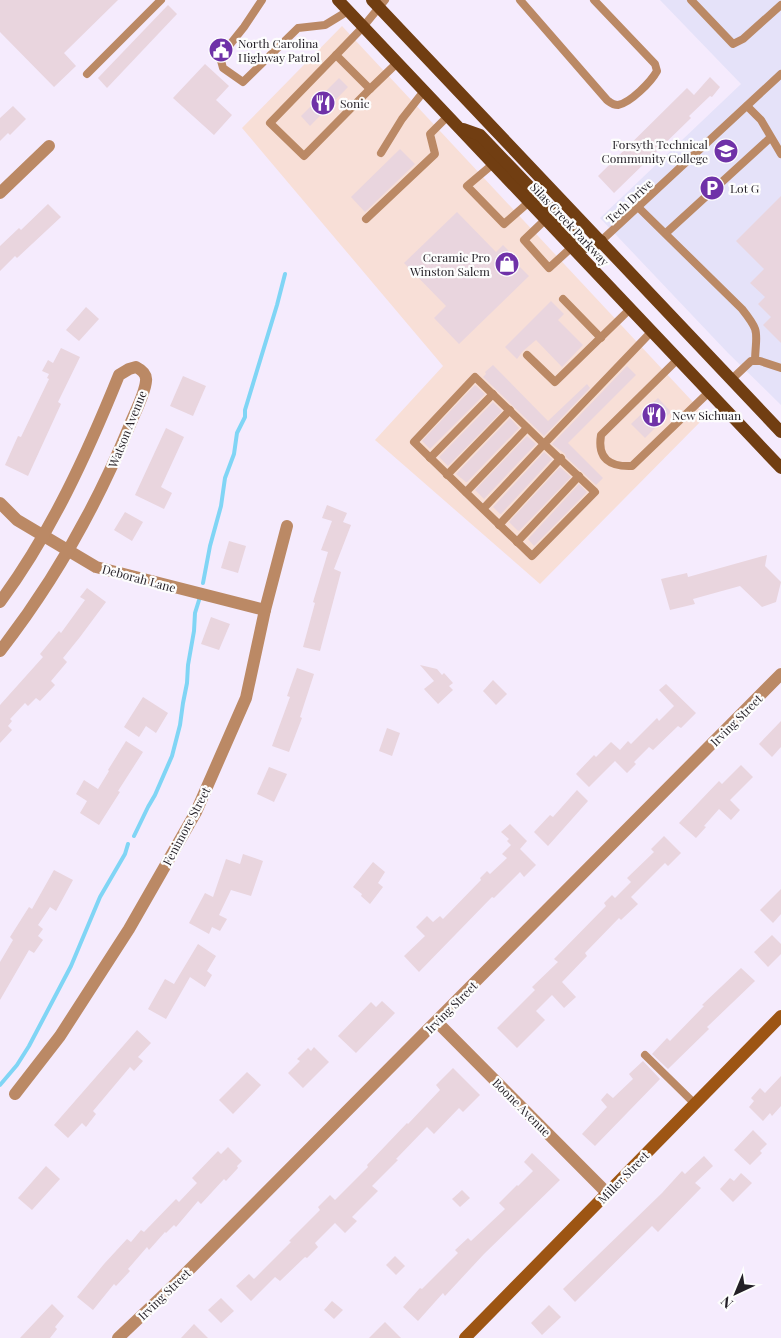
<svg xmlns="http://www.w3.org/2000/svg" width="781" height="1338" font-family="'Playfair Display',serif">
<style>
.commercial{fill:#f8dfd7}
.education{fill:#e5e2f9}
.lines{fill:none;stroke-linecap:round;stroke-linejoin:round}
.stream{stroke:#80d5f5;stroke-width:4}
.building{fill:#e9d5de}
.lane{stroke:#bb8965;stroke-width:8}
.street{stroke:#bb8965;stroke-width:12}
.secondary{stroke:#9d5513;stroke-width:12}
.primary{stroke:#713e12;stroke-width:12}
.labels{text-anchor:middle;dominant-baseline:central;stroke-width:4.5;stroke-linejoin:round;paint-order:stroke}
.poi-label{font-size:12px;fill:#231f26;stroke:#fdfdfd;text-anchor:start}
.street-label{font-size:12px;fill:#231f26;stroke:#fdfdfd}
</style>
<rect width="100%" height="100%" fill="#f5ebfd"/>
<path class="commercial" d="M342 26 706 416 540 584 375 440 443 366 242 128Z"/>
<path class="education" d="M660 0H781V405L728 353 600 218 741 84Z"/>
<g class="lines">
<g class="stream">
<path d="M203 583 210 546 221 506 225 478 234 454 237 433 245 417V410L277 305 285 274"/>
<path d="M134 836 148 807 155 795 172 756 180 725 183 703 187 683 188 665 194 631 195 613 200 597"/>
<path d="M0 1085 17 1065 29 1046 71 966 100 897 125 854 128 844"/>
</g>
</g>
<g class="building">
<path d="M0 0H118L64 53 76 66 54 87 0 32Z"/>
<path d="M168 5 177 14 107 88 98 78Z"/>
<path d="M205 64 229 86 216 100 232 115 214 135 173 98Z"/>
<path d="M710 77 720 87 712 97 710 96 689 116 691 118 614 193 598 176 687 88 694 95Z"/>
<path d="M339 78 348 87 310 126 301 116Z"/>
<path d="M13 106 26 119 10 135 8 133 0 141V118Z"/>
<path d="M400 149 415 164 365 212 351 197Z"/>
<path d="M781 196V343L763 325 771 317 758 304 765 297 750 283 764 269 736 241Z"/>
<path d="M48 204 61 217 17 258 15 256 0 271V246L19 228 21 230Z"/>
<path d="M457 212 496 252 503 245 518 260 515 262 529 276 459 344 434 318 446 306 404 263Z"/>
<path d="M551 301 564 314 558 320 583 345 562 367 536 340 523 351 517 359 505 347Z"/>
<path d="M86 307 99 319 79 341 66 330Z"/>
<path d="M61 348 80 357 58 402 61 404 28 476 5 465 18 436 21 437 49 379 47 378 49 374 42 371 48 360 53 363Z"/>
<path d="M493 365 548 421 587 384 590 388 544 436 483 377 486 374 485 372Z"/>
<path d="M627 366 636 375 568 443 603 478 596 485 566 457 565 454 552 444Z"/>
<path d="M183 376 206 386 193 416 170 406Z"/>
<path d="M475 385 485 394 430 449 422 441Z"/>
<path d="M658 398 671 412 645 438 631 424Z"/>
<path d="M493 402 502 411 448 466 439 457Z"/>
<path d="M510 418 519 428 467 482H466L456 474Z"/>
<path d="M166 428 184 437 161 487 172 493 164 509 135 495Z"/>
<path d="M527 436 536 444 484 499 475 490Z"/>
<path d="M544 452 552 459 501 514H500L493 507Z"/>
<path d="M560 467 571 477 519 531 517 530 509 522Z"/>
<path d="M579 484 587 492 534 546 528 539Z"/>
<path d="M327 505 347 513 343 522 351 525 334 569 341 572 320 651 303 647 315 603 313 602 328 552 321 550 332 521 322 518Z"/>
<path d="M125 512 143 522 132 541 114 530Z"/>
<path d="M229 541 246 546 238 573 221 568Z"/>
<path d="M767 555 765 566 781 582 776 602 762 607 740 586 693 599 695 604 670 610 661 579 687 573 688 577Z"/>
<path d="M87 588 106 602 80 637 63 658 67 662 51 681 55 685 40 701 36 698 28 706 25 703 10 719 12 721 8 726 12 730 0 743V705L43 657 40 654 59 631 61 633 85 600 80 597Z"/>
<path d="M211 617 230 624 219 650 201 644Z"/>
<path d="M420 665 437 669 442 675 444 673 453 683 449 686 453 690 438 704 424 689 434 681Z"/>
<path d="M297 668 314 674 300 717 302 718 289 752 272 746 290 697 287 696Z"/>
<path d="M493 680 507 694 496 705 483 691Z"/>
<path d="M666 684 696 713 681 728 678 726 653 750 649 747 634 762 636 764 627 773 615 761 589 787 576 774 594 755 596 757 611 742 620 750 628 741 631 744 657 718 659 721 674 706 659 690Z"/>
<path d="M143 697 168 713 156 733 146 726 139 737 124 727Z"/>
<path d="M781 721V747L772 757 759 744Z"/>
<path d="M387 728 400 733 392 756 379 751Z"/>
<path d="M126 741 143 752 118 791 120 792 99 825 80 813 87 801 76 794 84 780 98 789 109 771 108 770Z"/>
<path d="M741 765 753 777 730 800 740 810 731 820 719 809 704 826 706 827 696 838 679 823 719 781 722 784Z"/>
<path d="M269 767 287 774 274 802 257 794Z"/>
<path d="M577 790 588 801 548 846 534 832 550 815 553 817Z"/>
<path d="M510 824 527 841 520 849 536 865 524 877 520 872 494 898 492 897 419 972 404 956 425 936 416 927 427 916 433 922 440 916 443 919 481 880 480 878 487 871 490 874 507 858 502 854 511 845 507 841 509 839 501 832Z"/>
<path d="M664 836 681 853 668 866 665 863 631 897 638 904 621 920 619 918 585 953 587 956 562 982 576 997 564 1008 552 995 536 1011 545 1020 517 1048 497 1028 535 990 532 987 558 962 554 959 606 906 604 903 612 895 615 898 631 882 627 878 654 852 651 849Z"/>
<path d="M243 854 263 861 251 896 231 890 219 915 227 919 220 931 212 927 209 934 189 923 205 893 213 897 226 859 240 864Z"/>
<path d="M373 862 385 872 378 883 383 887 370 904 361 896 362 894 353 887Z"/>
<path d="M54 870 73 880 56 911 50 907 38 925 43 929 38 936 43 940 34 953 29 950 0 1000V962L13 940 10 937 29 907 32 909Z"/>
<path d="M781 889V914L773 923 760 910Z"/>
<path d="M772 935 781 944V954L768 967 754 952Z"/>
<path d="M198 944 216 956 207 971 212 975 205 987 190 977 166 1019 148 1009 165 979 174 984Z"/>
<path d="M741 968 755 981 707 1027 709 1029 668 1069 652 1054 667 1038 670 1041 704 1006 702 1005Z"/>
<path d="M382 1001 395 1013 356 1053 338 1036 371 1002 376 1007Z"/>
<path d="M137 1030 151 1043 138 1057 143 1061 134 1071 130 1067 93 1111 96 1114 86 1127 82 1123 68 1138 54 1125Z"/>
<path d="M314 1047 329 1062 303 1088 288 1073 300 1061 297 1059 308 1048 311 1051Z"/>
<path d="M643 1061 660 1079 595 1146 582 1134 607 1107 601 1100 607 1093 613 1098 633 1079 629 1074Z"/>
<path d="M453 1068 480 1095 463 1112 459 1108 434 1134 427 1127 396 1159 398 1160 372 1186 378 1191 352 1217 357 1221 345 1233 335 1223 315 1243 318 1247 307 1258 305 1257 280 1281 275 1277 251 1301 236 1286 249 1274 254 1279 291 1242 289 1241 320 1210 318 1207 330 1195 335 1200 368 1167 367 1165 407 1123 408 1124 440 1090 436 1085Z"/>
<path d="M247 1072 261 1085 233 1114 219 1100Z"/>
<path d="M781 1076V1106L772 1116 770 1113 763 1121 749 1107 754 1101 751 1098 760 1088 765 1093Z"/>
<path d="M753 1130 767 1144 760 1151 762 1153 750 1165 734 1150Z"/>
<path d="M228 1147 242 1161 237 1166 238 1168 226 1181 224 1179 201 1204 198 1201 176 1227 174 1225 166 1233 165 1232 149 1250 147 1247 128 1269 130 1271 116 1286 114 1284 93 1310 77 1297 104 1264 127 1239 131 1242 141 1230 144 1232 176 1199 179 1202 197 1183 192 1178 218 1151 221 1154Z"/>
<path d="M532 1153 560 1180 484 1254 445 1296 443 1293 418 1321 403 1307 420 1288 422 1289 458 1253 455 1250 468 1238 471 1241 505 1209 499 1203 517 1185 518 1186 533 1171 524 1162Z"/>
<path d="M704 1156 713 1166 695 1183 701 1188 658 1232 652 1226 575 1302 563 1289 662 1193 682 1171 685 1174Z"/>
<path d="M46 1166 60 1179 32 1210 18 1198Z"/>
<path d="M741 1173 752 1183 733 1202 720 1189 730 1178 734 1181Z"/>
<path d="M462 1190 470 1198 460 1207 452 1199Z"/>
<path d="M395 1256 405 1266 396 1275 386 1265Z"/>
<path d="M221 1298 234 1311 221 1323 208 1310Z"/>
<path d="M332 1301 343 1310 334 1319 324 1310Z"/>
<path d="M52 1304 64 1316 55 1327 57 1329 50 1338H20Z"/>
<path d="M549 1305 561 1317 542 1335 531 1323Z"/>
<path d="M385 1322 401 1338H369Z"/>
<path d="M194 1324 208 1338H181Z"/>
</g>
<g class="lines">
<g class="lane">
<path d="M262 0 244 27 220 57 223 68 243 82 298 28 325 25 348 11"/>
<path d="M385 0 363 27 336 55 370 89 397 63"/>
<path d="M520 0 607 100C611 103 613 105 618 105 630 103 651 82 657 71L655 64 594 0"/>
<path d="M691 0 733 44 743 39 781 5"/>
<path d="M336 55 270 123 304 156 370 89"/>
<path d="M87 74 161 0"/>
<path d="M747 106 761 120 781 154"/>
<path d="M381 153 402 119 424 91"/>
<path d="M493 164 467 186 504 224 529 202"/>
<path d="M639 208 742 309C761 333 756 331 755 360"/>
<path d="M366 219 435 154 430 134 448 116"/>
<path d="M546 219 524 240 549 268 572 247"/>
<path d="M666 233 770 138"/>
<path d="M601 241 781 74"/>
<path d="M563 299 601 338"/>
<path d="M527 355 555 382 630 309"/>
<path d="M678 359 601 435C597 459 610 467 632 466L709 392"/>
<path d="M732 379 751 361H760L781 368"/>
<path d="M430 458 493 394"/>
<path d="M447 475 510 410"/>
<path d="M466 492 527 428"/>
<path d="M483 509 544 444 475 377 414 442C453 480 492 518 532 556L595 492 544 444 652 331"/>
<path d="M499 525 561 458"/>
<path d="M517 542 579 476"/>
<path d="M645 1055 695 1104"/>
</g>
<g class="street">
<path d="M0 193 49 146"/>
<path d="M0 503 17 520 96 567 265 610"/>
<path d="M0 602C51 533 87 454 119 375L129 369 136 367C142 370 147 374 146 381 145 394 134 414 129 427 96 507 53 583 0 651"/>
<path d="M437 1022 607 1193"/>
<path d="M15 1094 60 1036 129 929 196 812 246 698 265 610 287 526"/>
<path d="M118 1338 176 1283 781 674"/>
</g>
<path class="secondary" d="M465 1338 781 1016"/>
<g class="primary">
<path d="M338 0 781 468"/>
<path d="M372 0 781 432"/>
<path d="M463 129 480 135 587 247H592L601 241"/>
</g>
</g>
<defs>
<symbol id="civic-disc" viewBox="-11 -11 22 22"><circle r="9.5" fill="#6f32a8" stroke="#fdfdfd"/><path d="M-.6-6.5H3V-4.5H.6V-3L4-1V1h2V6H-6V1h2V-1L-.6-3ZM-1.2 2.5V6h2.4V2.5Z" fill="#fff"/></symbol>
<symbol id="restaurant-disc" viewBox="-11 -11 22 22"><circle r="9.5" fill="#6f32a8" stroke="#fdfdfd"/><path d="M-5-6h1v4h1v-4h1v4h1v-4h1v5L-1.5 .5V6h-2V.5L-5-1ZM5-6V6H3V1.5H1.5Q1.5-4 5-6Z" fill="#fff"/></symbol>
<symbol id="university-disc" viewBox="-11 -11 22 22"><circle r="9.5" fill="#6f32a8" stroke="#fdfdfd"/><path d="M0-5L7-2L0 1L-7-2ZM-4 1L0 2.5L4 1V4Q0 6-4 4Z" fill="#fff"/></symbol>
<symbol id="parking-disc" viewBox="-11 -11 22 22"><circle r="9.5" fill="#6f32a8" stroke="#fdfdfd"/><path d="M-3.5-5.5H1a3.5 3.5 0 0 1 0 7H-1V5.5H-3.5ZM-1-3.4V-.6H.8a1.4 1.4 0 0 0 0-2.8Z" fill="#fff"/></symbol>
<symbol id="shop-disc" viewBox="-11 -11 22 22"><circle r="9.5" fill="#6f32a8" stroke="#fdfdfd"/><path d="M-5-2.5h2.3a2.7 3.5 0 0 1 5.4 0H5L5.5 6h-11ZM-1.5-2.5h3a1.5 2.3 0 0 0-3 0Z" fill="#fff"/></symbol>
</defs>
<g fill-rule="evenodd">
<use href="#civic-disc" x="207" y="36" width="28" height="28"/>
<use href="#restaurant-disc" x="309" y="89" width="28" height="28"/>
<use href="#university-disc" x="712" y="137" width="28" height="28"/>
<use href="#parking-disc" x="698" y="174" width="28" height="28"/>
<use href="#shop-disc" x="493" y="250" width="28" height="28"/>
<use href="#restaurant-disc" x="640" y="401" width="28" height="28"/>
</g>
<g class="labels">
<g class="poi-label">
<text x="238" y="43">North Carolina<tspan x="238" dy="14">Highway Patrol</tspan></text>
<text x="340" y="103">Sonic</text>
<text x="708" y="144" text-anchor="end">Forsyth Technical<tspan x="708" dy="14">Community College</tspan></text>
<text x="730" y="188">Lot G</text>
<text x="490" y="257" text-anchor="end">Ceramic Pro<tspan x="490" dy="14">Winston Salem</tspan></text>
<text x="672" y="415">New Sichuan</text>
</g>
<g class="street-label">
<text transform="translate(629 201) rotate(-43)">Tech Drive</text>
<text transform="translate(570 224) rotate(47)">Silas Creek Parkway</text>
<text transform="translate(127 429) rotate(-68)">Watson Avenue</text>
<text transform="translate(139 578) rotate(15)">Deborah Lane</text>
<text transform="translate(736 720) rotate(-45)">Irving Street</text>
<text transform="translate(186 826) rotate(-62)">Fenimore Street</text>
<text transform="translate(451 1007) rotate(-45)">Irving Street</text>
<text transform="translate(522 1107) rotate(45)">Boone Avenue</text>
<text transform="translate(623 1177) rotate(-46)">Miller Street</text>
<text transform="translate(164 1294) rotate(-44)">Irving Street</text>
</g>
</g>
<g transform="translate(736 1293) rotate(224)" stroke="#fdfdfd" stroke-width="4" paint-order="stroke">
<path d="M0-4L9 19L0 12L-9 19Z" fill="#231f26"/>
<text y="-8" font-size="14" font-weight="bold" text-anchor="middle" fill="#231f26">N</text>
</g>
</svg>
